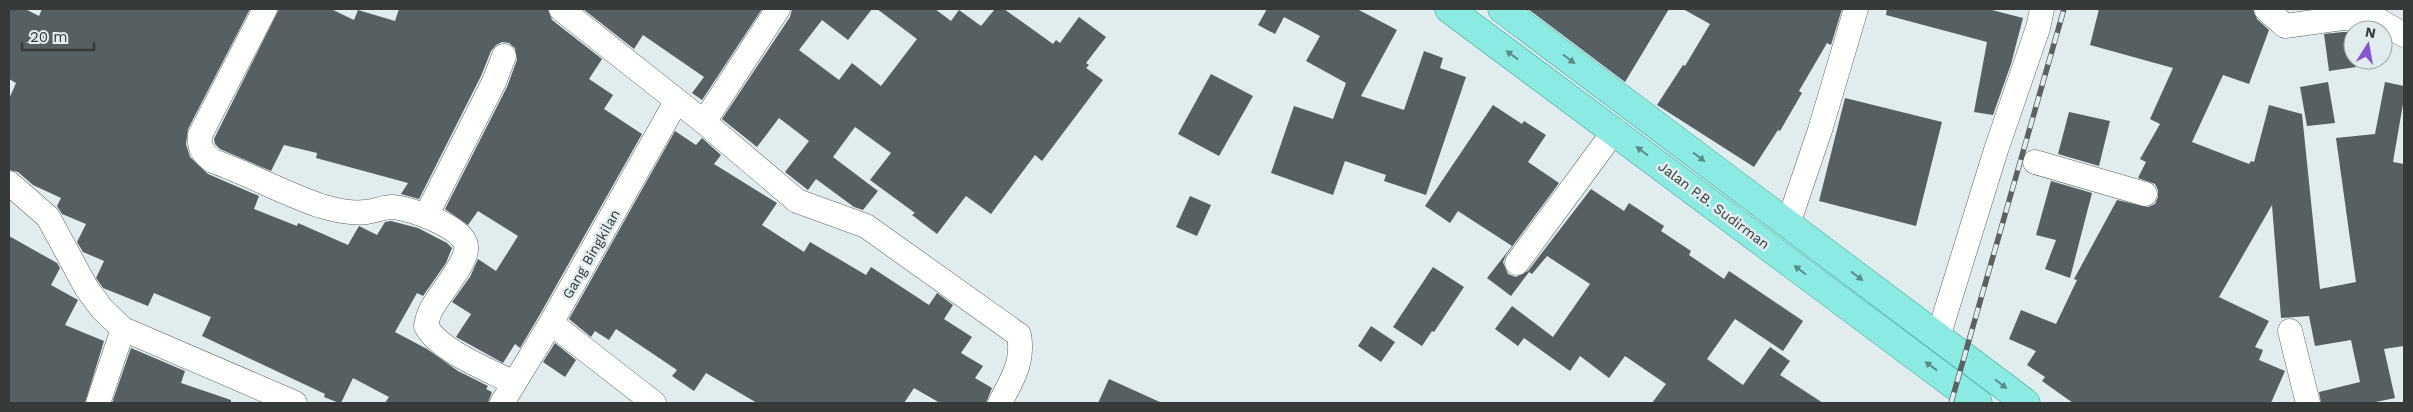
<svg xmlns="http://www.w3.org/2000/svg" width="2413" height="412" font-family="'Work Sans',sans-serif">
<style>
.building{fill:#565f62}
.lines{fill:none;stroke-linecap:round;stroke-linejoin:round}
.minor-casing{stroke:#5c6667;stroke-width:25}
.major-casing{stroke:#3ba59c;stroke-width:29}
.minor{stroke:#fff;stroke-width:24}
.major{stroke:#8bebe3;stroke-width:28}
.rail-casing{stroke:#5b6061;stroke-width:5.5}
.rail{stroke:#e0eced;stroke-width:4;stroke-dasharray:11;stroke-linecap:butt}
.oneway{fill:#5c8a87}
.labels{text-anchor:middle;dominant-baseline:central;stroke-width:5;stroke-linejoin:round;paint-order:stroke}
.street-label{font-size:14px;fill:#363a3b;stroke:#e0eced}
</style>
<rect width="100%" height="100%" fill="#e0eced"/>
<g class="building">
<path d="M9 9H25L39 16 42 9H250L188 129 186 144 190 157 208 174 259 196 254 209 297 226 298 223 348 245 359 226 377 235 385 222 391 221 418 228 447 243 452 248 446 263 423 296 417 293 395 332 427 349 458 371 488 386 486 389 492 392 488 403H385L389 397 353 378 341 403H339L324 397 325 394 202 336 211 317 154 293 148 306 103 288 96 278 104 261 83 252 77 242 86 224 62 214 57 206 61 198 33 185 18 172 9 170V99L16 83 9 79Z"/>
<path d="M279 9H331L354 20 358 10 395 21 399 9H548L552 20 602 59 589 79 613 95 604 109 642 134 539 316 520 348 515 344 503 363 456 337 471 314 452 302 470 277 478 259 496 271 518 236 478 211 468 225 445 209 507 87 517 60 515 48 509 43 502 42 496 45 491 51 481 76 419 199 401 194 408 183 316 158 317 153 284 145 271 171 220 149 215 144 214 139Z"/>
<path d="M583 9H762L702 100 692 93 704 77 643 35 634 49Z"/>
<path d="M792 9H872L848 40 822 20 799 50 839 80 852 63 881 86 917 39 877 9H935L951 21 959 10 981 26 995 9H1004L1053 44 1056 40 1060 43 1079 17 1106 37 1086 63 1089 65 1086 68 1103 80 1042 161 1035 155 991 214 966 196 937 234 912 215 915 213 870 180 891 153 855 127 833 157 878 191 863 210 854 207 816 179 808 190 785 172 809 141 779 118 757 147 722 119 790 17Z"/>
<path d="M1267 9H1357L1397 30 1361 96 1404 110 1424 51 1443 58 1440 68 1466 77 1426 195 1384 181 1386 175 1345 161 1333 195 1271 173 1294 106 1333 119 1346 83 1306 61 1320 36 1284 17 1275 34 1258 25Z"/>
<path d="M1528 9H1669L1625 82Z"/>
<path d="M1683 9H1842L1831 45 1827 43 1799 91 1802 93 1780 131 1778 130 1754 167 1657 105 1683 65 1685 66 1710 24Z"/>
<path d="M1887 9H1988L2023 18 2011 64 1993 115 1974 112 1987 42 1886 15Z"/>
<path d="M2099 9H2253L2257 19 2269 30 2249 84 2223 75 2192 142 2249 164 2251 161 2254 162 2269 105 2302 114 2320 289 2356 282 2336 138 2375 134 2385 82 2404 86V98L2393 162 2404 164V346L2384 349 2395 398 2371 403H2321L2319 392 2360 382 2351 340 2315 346 2309 316 2281 318 2272 205 2219 297 2269 321 2255 347 2263 350 2259 360 2285 371 2271 403H2073L2042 381 2045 377 2027 365 2036 351 2009 339 2021 310 2056 324 2077 280 2074 279 2117 200 2148 207 2155 204 2158 197V190L2155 184 2138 178 2146 162 2140 159 2160 124 2150 119 2173 68 2090 45Z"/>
<path d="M2343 32H2351L2353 60H2355L2356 67 2329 71 2324 34Z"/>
<path d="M1211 74 1253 96 1219 156 1178 134Z"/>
<path d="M2328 82 2335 123 2307 126 2300 87Z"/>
<path d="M1845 98 1942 122 1916 226 1819 201Z"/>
<path d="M1493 105 1522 124 1524 121 1546 135 1528 162 1559 183 1506 255 1503 262 1508 274 1516 277 1528 271 1591 189 1624 211 1629 203 1664 226 1661 231 1691 251 1689 255 1724 279 1729 271 1803 321 1783 351 1735 319 1707 359 1743 385 1770 347 1790 361 1780 375 1823 403H1652L1666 384 1625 356 1609 378 1580 356 1570 371 1524 338 1518 346 1495 329 1512 306 1553 337 1590 284 1547 256 1532 274 1529 272 1511 296 1487 278 1512 246 1458 211 1450 223 1425 206Z"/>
<path d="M2069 112 2110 121 2099 166 2058 154Z"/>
<path d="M675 131 696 145 702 138 721 155 714 164 777 203 762 225 804 252 810 242 866 275 871 267 929 305 937 293 953 305 944 319 972 337 961 353 983 366 975 378 992 388 986 403H940L914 388 904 403H757L706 373 694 391 672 376 677 370 616 329 609 340 595 331 591 337 569 319Z"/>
<path d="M2051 181 2092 193 2070 278 2045 269 2056 240 2036 235Z"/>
<path d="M1190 196 1211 205 1197 236 1176 227Z"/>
<path d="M9 236 57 263 60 268 51 285 78 300 65 325 104 341 85 403H9Z"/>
<path d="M1433 267 1464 287 1434 332 1432 331 1422 346 1393 327Z"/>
<path d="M1371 326 1395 342 1381 362 1358 346Z"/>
<path d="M555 343 576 360 565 377 543 362Z"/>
<path d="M131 348 185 371 181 383 231 400V403H112Z"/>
<path d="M1109 379 1162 403H1098Z"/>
</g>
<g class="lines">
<defs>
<g id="minor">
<path d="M265 9 200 135C199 148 202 153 213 161 249 174 285 194 321 206 336 210 351 214 366 212 375 211 384 207 392 207 410 208 464 227 466 246 468 264 438 294 430 312 428 316 427 321 426 326 439 351 489 370 514 383"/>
<path d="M561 9 704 122 797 201 866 226 1019 335C1024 363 1012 379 1000 403"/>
<path d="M2266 9 2285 26 2342 18 2378 20 2404 35"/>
<path d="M704 122 778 9"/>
<path d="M2035 162 2145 194"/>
<path d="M9 183 48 217 87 289 102 309 123 329 295 403"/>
<path d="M426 216 494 82 504 56"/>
<path d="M1788 224 1820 130 1856 9"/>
<path d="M1517 263 1615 130"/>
<path d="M551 323 654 403"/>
<path d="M2290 331 2308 403"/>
<path d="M1938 337 1996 150 2038 28 2042 9"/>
<path d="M98 403 123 329"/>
<path d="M502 403 551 323 676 102"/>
</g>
<g id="major">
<path d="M1449 9 1978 403"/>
<path d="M1502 9 2026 403"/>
</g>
</defs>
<use href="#minor" class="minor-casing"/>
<use href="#major" class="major-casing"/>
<use href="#minor" class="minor"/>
<use href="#major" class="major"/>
<defs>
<path id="rail" d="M1951 403 2064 9"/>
</defs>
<use href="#rail" class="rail-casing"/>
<use href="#rail" class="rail"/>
</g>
<defs><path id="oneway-solid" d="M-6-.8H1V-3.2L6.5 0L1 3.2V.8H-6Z" transform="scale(1.25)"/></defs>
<g class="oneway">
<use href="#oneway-solid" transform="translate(1512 55) rotate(-144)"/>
<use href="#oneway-solid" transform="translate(1569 59) rotate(37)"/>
<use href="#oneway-solid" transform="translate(1642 151) rotate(-143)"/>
<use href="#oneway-solid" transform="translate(1699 157) rotate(37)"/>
<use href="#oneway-solid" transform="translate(1800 270) rotate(-143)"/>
<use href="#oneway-solid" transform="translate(1857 276) rotate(37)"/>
<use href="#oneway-solid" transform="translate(1931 366) rotate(-144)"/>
<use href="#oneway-solid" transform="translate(2001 384) rotate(37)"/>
</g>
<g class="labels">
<g class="street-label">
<text transform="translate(1714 205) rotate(37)">Jalan P.B. Sudirman</text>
<text transform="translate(591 254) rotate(-60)">Gang Bingkilan</text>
</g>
</g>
<rect width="2413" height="412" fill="none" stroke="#363a3b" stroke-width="20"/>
<g transform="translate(2368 45) rotate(11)"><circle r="24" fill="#e0eced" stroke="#9ca5a6"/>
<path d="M0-4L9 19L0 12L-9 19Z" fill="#8756cf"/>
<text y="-8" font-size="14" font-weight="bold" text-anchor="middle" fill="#363a3b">N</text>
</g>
<path d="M22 42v8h72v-8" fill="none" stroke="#363a3b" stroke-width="2.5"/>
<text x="30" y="42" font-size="15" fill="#363a3b" stroke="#e0eced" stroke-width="4" paint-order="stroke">20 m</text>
</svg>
